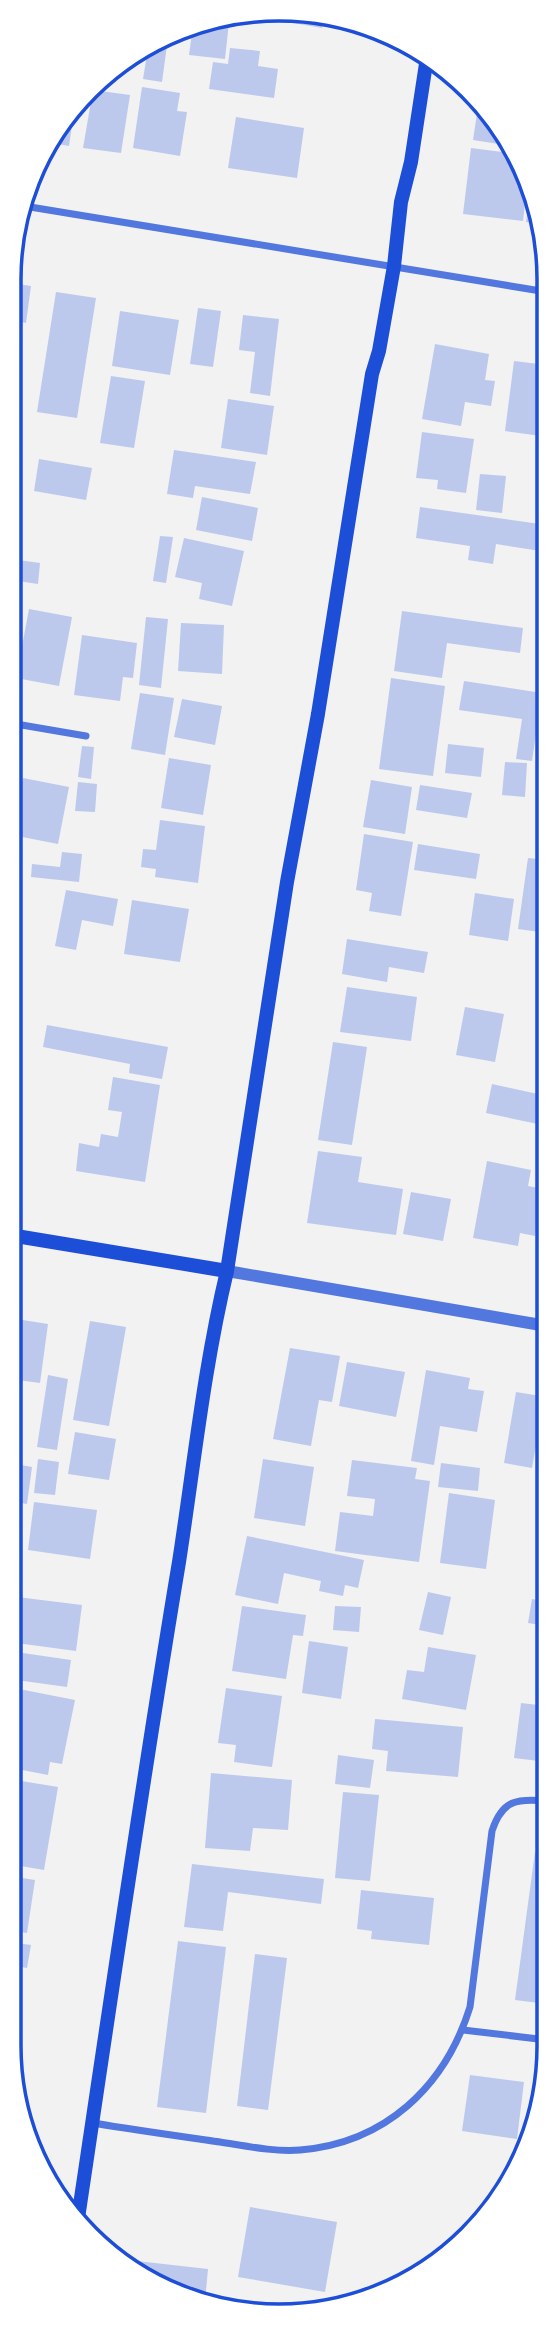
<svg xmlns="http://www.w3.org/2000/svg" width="558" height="2325" font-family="'Open Sans',sans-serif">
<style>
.building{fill:#bdc9ec}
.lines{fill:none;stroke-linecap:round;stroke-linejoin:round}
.minor{stroke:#5277de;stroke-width:7}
.tertiary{stroke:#5277de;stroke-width:12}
.secondary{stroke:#1d4ed8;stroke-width:14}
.rim{fill:none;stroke:#1d4ed8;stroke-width:3.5}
</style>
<rect width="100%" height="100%" fill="#f2f2f2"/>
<g class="building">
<path d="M315 11 325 14 322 28 253 16Z"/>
<path d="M207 19 229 22 225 59 189 55 193 26Z"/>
<path d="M168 38 162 82 143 79 148 48Z"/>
<path d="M230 48 260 51 258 66 278 69 274 98 209 89 213 62 228 64Z"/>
<path d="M142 87 180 93 177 111 187 112 180 156 133 148Z"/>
<path d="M93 90 130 95 121 153 83 148Z"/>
<path d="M479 100 483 105 512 146 473 140Z"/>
<path d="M74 111 69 146 46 142Z"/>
<path d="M236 117 304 128 297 178 228 168Z"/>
<path d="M471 148 517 154 520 158 517 184 527 185 523 221 463 214Z"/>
<path d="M531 190 541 224 526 222Z"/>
<path d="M11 283 31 286 26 323 11 320Z"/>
<path d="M56 292 96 298 77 418 37 412Z"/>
<path d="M198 308 221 311 213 367 190 364Z"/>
<path d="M120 311 179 320 170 375 112 366Z"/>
<path d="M243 315 279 319 270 396 250 393 255 352 239 350Z"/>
<path d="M435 344 489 354 485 380 495 381 491 406 465 402 461 426 422 419Z"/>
<path d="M514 361 547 365V392L541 436 505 431Z"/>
<path d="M111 376 145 381 134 448 100 443Z"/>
<path d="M228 399 274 406 267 455 221 448Z"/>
<path d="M422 432 474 439 466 493 437 489 438 480 416 478Z"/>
<path d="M174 450 256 462 250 494 195 486 193 498 167 494Z"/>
<path d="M39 459 92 468 86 500 34 491Z"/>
<path d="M480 474 506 476 502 513 476 510Z"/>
<path d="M202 497 258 508 252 541 196 530Z"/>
<path d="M420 507 547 525V552L496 544 493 564 468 560 470 546 416 538Z"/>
<path d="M160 536 173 537 166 583 153 581Z"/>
<path d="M184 538 244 551 232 606 199 599 202 583 175 577Z"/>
<path d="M11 559 40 563 38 584 11 580Z"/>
<path d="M29 609 72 617 59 686 16 678Z"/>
<path d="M402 611 523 628 520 653 447 643 442 678 394 671Z"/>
<path d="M11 613 17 614 12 649 11 648Z"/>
<path d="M146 617 168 619 161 688 139 685Z"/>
<path d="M181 623 224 625 222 674 178 671Z"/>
<path d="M82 635 137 643 133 678 123 677 120 701 74 695Z"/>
<path d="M391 678 445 686 433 776 379 769Z"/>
<path d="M464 681 542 693 532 761 516 759 522 719 459 710Z"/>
<path d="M140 693 174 698 165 755 131 749Z"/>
<path d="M182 699 222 706 215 745 174 737Z"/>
<path d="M448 744 484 748 481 777 445 773Z"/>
<path d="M82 746 94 747 91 779 78 777Z"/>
<path d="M169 758 211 765 203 815 161 808Z"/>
<path d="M505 762 527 763 525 797 502 795Z"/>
<path d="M23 778 69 787 58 844 12 835Z"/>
<path d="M371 780 412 787 405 834 363 827Z"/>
<path d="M78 782 97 784 95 812 75 811Z"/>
<path d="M420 785 472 793 467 818 416 810Z"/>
<path d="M160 820 205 826 198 883 155 877 156 869 141 867 143 849 156 850Z"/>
<path d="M364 834 413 842 401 916 369 911 372 893 356 890Z"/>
<path d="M418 844 480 854 476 879 414 870Z"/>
<path d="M62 852 82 854 79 882 31 877 32 864 60 867Z"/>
<path d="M528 858 547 860V933L518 929Z"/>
<path d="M66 890 118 899 113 926 82 920 76 950 55 946Z"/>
<path d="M475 893 514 899 508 941 469 935Z"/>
<path d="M132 900 189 909 180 962 124 954Z"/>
<path d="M347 939 428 952 424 973 389 967 387 982 342 974Z"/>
<path d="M347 987 417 997 411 1041 340 1032Z"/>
<path d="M465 1007 504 1014 495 1062 456 1055Z"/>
<path d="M47 1025 168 1047 162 1079 129 1073 130 1064 43 1047Z"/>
<path d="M333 1042 367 1047 352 1145 318 1140Z"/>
<path d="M113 1077 160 1085 145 1182 76 1171 79 1143 99 1147 101 1134 118 1137 122 1112 108 1110Z"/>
<path d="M492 1084 547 1096V1126L486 1113Z"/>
<path d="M318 1151 362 1157 358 1182 403 1189 396 1235 307 1223Z"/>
<path d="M487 1161 531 1170 528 1186 544 1189 535 1236 520 1233 518 1246 473 1238Z"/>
<path d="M411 1192 451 1199 443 1241 403 1234Z"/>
<path d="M10 1318 48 1324 40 1383 10 1379Z"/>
<path d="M90 1321 126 1327 109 1426 73 1420Z"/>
<path d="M290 1348 340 1356 332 1402 319 1400 311 1446 273 1439Z"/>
<path d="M347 1362 405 1372 396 1417 339 1406Z"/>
<path d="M426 1370 470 1378 468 1389 484 1391 477 1432 440 1426 434 1465 411 1461Z"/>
<path d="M48 1375 68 1379 57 1450 37 1447Z"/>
<path d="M516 1392 547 1397V1441L537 1440 532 1468 504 1463Z"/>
<path d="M75 1432 116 1439 109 1480 68 1474Z"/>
<path d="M38 1459 59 1462 55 1495 34 1493Z"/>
<path d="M263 1459 314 1467 305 1526 254 1518Z"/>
<path d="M352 1460 417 1468 415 1479 430 1481 419 1562 335 1551 340 1512 373 1516 375 1499 347 1496Z"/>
<path d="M10 1463 32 1467 27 1504 9 1501Z"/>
<path d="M441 1463 480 1468 478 1491 438 1487Z"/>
<path d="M449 1493 495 1500 486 1569 440 1563Z"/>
<path d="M34 1502 97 1510 90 1559 28 1550Z"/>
<path d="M247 1536 364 1560 358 1588 345 1585 343 1596 319 1591 321 1581 284 1573 278 1604 235 1595Z"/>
<path d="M428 1592 451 1597 443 1635 419 1630Z"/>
<path d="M9 1596 82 1605 76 1651 9 1642Z"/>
<path d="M532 1599 547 1602V1626L528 1623Z"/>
<path d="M242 1606 306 1615 303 1636 293 1635 286 1679 232 1671Z"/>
<path d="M335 1606 361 1607 359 1632 333 1630Z"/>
<path d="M309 1641 348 1647 341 1699 302 1693Z"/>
<path d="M428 1647 476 1655 466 1710 402 1699 407 1670 424 1672Z"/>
<path d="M9 1651 71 1660 67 1687 9 1679Z"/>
<path d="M14 1688 75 1700 62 1764 50 1762 48 1775 12 1768 22 1723 9 1720Z"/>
<path d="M226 1688 282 1696 272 1767 234 1762 236 1745 218 1743Z"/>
<path d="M521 1703 547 1706V1762L514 1758Z"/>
<path d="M375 1719 463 1727 458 1777 386 1771 388 1751 372 1749Z"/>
<path d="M338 1755 374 1760 370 1788 335 1784Z"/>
<path d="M211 1773 292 1780 288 1830 253 1828 250 1851 205 1848Z"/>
<path d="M9 1779 58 1787 44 1870 9 1864Z"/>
<path d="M343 1792 379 1795 370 1881 335 1878Z"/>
<path d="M535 1852 547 1853V2004L515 2000Z"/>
<path d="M192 1864 324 1879 321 1904 228 1892 223 1931 184 1927Z"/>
<path d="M9 1876 35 1880 27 1933 9 1930Z"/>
<path d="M361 1890 434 1898 429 1945 371 1939 372 1931 357 1929Z"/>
<path d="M178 1941 226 1947 206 2113 157 2107Z"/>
<path d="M9 1942 31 1945 27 1968 9 1965Z"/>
<path d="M255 1954 287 1958 268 2110 237 2106Z"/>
<path d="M9 1975 16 1976 10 2022H9Z"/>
<path d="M470 2075 524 2082 517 2139 462 2131Z"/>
<path d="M537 2080 547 2082 535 2118H534Z"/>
<path d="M250 2207 337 2222 325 2292 238 2277Z"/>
<path d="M137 2261 208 2269 205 2301 159 2288 136 2270Z"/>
</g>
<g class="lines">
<g class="minor">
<path d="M24 206 547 292"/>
<path d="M10 723 86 736"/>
<path d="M463 2030 547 2040"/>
<path d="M93 2123C135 2130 178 2136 220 2142 246 2146 274 2152 300 2150 385 2143 445 2087 470 2007L492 1831C502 1800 517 1798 547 1801"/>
</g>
<path class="tertiary" d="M227 1271 547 1326"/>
<g class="secondary">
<path d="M10 1235 227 1271"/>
<path d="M77 2225C110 2004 142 1783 179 1562 194 1465 204 1367 227 1271L287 882 318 714 372 374 379 351 394 266 401 202 411 162 427 57"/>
</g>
</g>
<path d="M0 0H558V2325H0ZM279 21H279A258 258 0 0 1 537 279V2046A258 258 0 0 1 279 2304H279A258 258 0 0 1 21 2046V279A258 258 0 0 1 279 21Z" fill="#fff" fill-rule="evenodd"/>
<path class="rim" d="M279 21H279A258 258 0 0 1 537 279V2046A258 258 0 0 1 279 2304H279A258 258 0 0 1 21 2046V279A258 258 0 0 1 279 21Z"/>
</svg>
